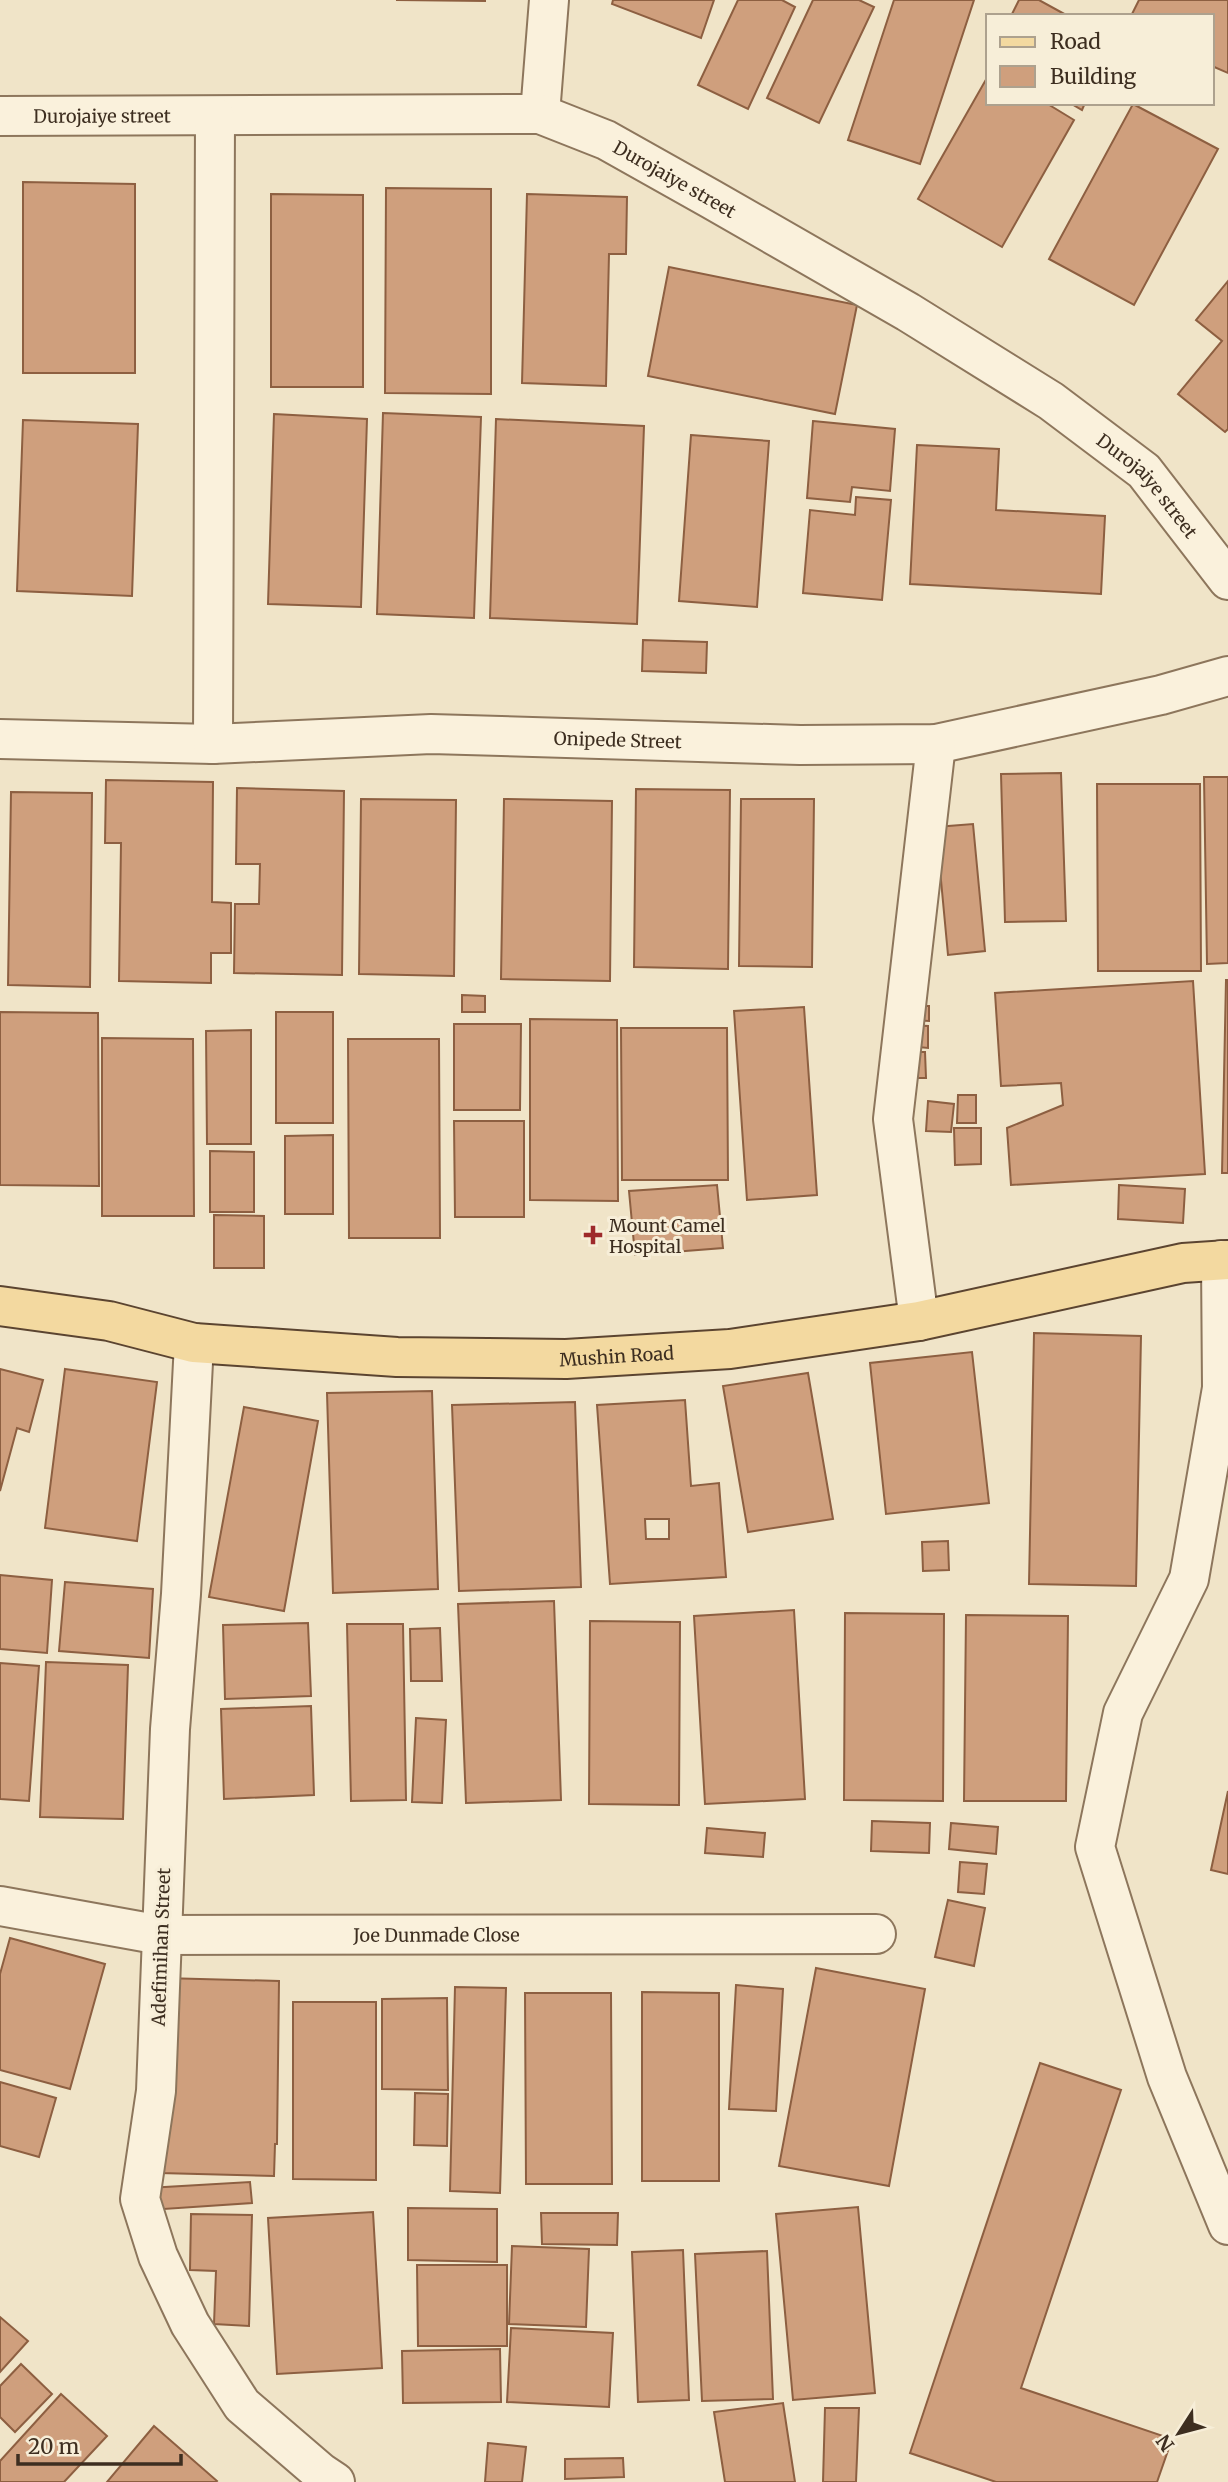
<svg xmlns="http://www.w3.org/2000/svg" width="1228" height="2482" font-family="Merriweather,serif">
<style>
.building{fill:#cf9f7d;stroke:#8d5f41;stroke-width:2;fill-rule:evenodd}
.lines{fill:none;stroke-linecap:round;stroke-linejoin:round}
.minor-casing{stroke:#8d765c;stroke-width:42}
.major-casing{stroke:#5b4430;stroke-width:42}
.minor{stroke:#faf1dc;stroke-width:38}
.major{stroke:#f3d9a0;stroke-width:38}
.poi-dot{fill:#9e2a2b;stroke:#f7eed8;stroke-width:2.5}
.labels{text-anchor:middle;dominant-baseline:central;stroke-width:6;stroke-linejoin:round;paint-order:stroke}
.street-label{font-size:18px;fill:#3d2e20;stroke:#f7eed8}
.poi-label{font-size:18px;fill:#3d2e20;stroke:#f7eed8;text-anchor:start}
</style>
<rect width="100%" height="100%" fill="#f0e4c8"/>
<g class="building">
<path d="M396 0H485V1Z"/>
<path d="M613 0H714L701 38 612 4Z"/>
<path d="M738 0H782L795 7 748 109 698 85Z"/>
<path d="M813 0H859L874 7 819 123 767 98Z"/>
<path d="M894 0H974L920 164 848 140Z"/>
<path d="M1019 0H1039L1068 16H1011Z"/>
<path d="M1139 0H1228V73L1212 66V16H1131Z"/>
<path d="M988 76V103H1046L1074 120 1002 247 918 199Z"/>
<path d="M1070 103H1085L1082 110Z"/>
<path d="M1133 104 1218 149 1134 305 1049 259Z"/>
<path d="M23 182 135 184V373H23Z"/>
<path d="M386 188 491 189V394L385 393Z"/>
<path d="M271 194 363 195V387H271Z"/>
<path d="M527 194 627 197 626 254H609L606 386 522 383Z"/>
<path d="M669 267 857 305 835 414 648 376Z"/>
<path d="M1228 281V429L1225 432 1178 394 1222 341 1196 320Z"/>
<path d="M383 413 481 417 474 618 377 614Z"/>
<path d="M274 414 367 419 361 607 268 604Z"/>
<path d="M496 419 644 426 637 624 490 618Z"/>
<path d="M23 420 138 424 132 596 17 591Z"/>
<path d="M813 421 895 429 890 491 852 487 850 502 807 498Z"/>
<path d="M691 435 769 441 757 607 679 601Z"/>
<path d="M917 445 999 449 996 510 1105 516 1101 594 910 584Z"/>
<path d="M856 497 891 500 882 600 803 593 810 510 855 515Z"/>
<path d="M643 640 707 642 706 673 642 671Z"/>
<path d="M1061 773 1066 921 1005 922 1001 774Z"/>
<path d="M1204 777H1228V963L1207 964Z"/>
<path d="M106 780 213 782 212 902 231 903V953H211V983L119 981 121 843H105Z"/>
<path d="M1097 784H1200L1201 971H1098Z"/>
<path d="M237 788 344 791 342 975 234 973 235 904H259L260 864H236Z"/>
<path d="M636 789 730 790 728 969 634 967Z"/>
<path d="M11 792 92 793 90 987 8 985Z"/>
<path d="M361 799 456 800 454 976 359 974Z"/>
<path d="M504 799 612 801 610 981 501 979Z"/>
<path d="M741 799H814L812 967 739 966Z"/>
<path d="M973 824 985 951 948 955 936 827Z"/>
<path d="M1226 980H1228V1173H1222Z"/>
<path d="M1193 981 1205 1174 1011 1185 1007 1128 1063 1105 1061 1083 1001 1086 995 993Z"/>
<path d="M462 995 485 996V1012H462Z"/>
<path d="M912 1006H929V1021L912 1020Z"/>
<path d="M804 1007 817 1195 747 1200 734 1011Z"/>
<path d="M0 1012 98 1013 99 1186 0 1185Z"/>
<rect x="276" y="1012" width="57" height="111"/>
<path d="M530 1019 617 1020 618 1201 530 1200Z"/>
<path d="M454 1024H521L520 1110H454Z"/>
<path d="M909 1025 928 1026V1048L908 1046Z"/>
<path d="M621 1028H727L728 1180H622Z"/>
<path d="M251 1030V1144H207L206 1031Z"/>
<path d="M102 1038 193 1039 194 1216H102Z"/>
<path d="M348 1039H439L440 1238H349Z"/>
<path d="M911 1052H925L926 1078H911Z"/>
<path d="M958 1095H976V1123H957Z"/>
<path d="M928 1101 954 1104 951 1132 926 1131Z"/>
<path d="M454 1121H524V1217H455Z"/>
<path d="M954 1128H981V1164L955 1165Z"/>
<path d="M333 1135V1214H285V1136Z"/>
<path d="M210 1151 254 1152V1212H210Z"/>
<path d="M717 1185 723 1248 635 1255 629 1191Z"/>
<path d="M1119 1185 1185 1189 1183 1223 1118 1219Z"/>
<path d="M214 1215 264 1216V1268H214Z"/>
<path d="M1034 1333 1141 1336 1136 1586 1029 1584Z"/>
<path d="M972 1352 989 1503 886 1514 870 1363Z"/>
<path d="M0 1369 43 1380 29 1432 17 1428 0 1491Z"/>
<path d="M65 1369 157 1382 137 1541 45 1528Z"/>
<path d="M808 1373 833 1519 748 1532 723 1386Z"/>
<path d="M432 1391 438 1589 333 1593 327 1393Z"/>
<path d="M685 1400 691 1486 719 1483 726 1577 610 1584 597 1405ZM645 1519H669V1539H646Z"/>
<path d="M575 1402 581 1587 459 1591 452 1405Z"/>
<path d="M244 1407 318 1421 284 1611 209 1597Z"/>
<path d="M948 1541 949 1570 923 1571 922 1542Z"/>
<path d="M0 1575 52 1580 47 1653 0 1649Z"/>
<path d="M65 1582 153 1589 149 1658 59 1651Z"/>
<path d="M554 1601 561 1800 466 1803 458 1604Z"/>
<path d="M794 1610 805 1799 705 1804 694 1616Z"/>
<path d="M845 1613 944 1614 943 1801 844 1800Z"/>
<path d="M966 1615 1068 1616 1066 1801H964Z"/>
<path d="M590 1621 680 1622 679 1805 589 1804Z"/>
<path d="M308 1623 311 1696 225 1699 223 1625Z"/>
<path d="M347 1624H403L406 1800 351 1801Z"/>
<path d="M440 1628 442 1681H411L410 1629Z"/>
<path d="M46 1662 128 1665 123 1819 40 1817Z"/>
<path d="M0 1663 39 1666 29 1801 0 1799Z"/>
<path d="M311 1706 314 1795 224 1799 221 1709Z"/>
<path d="M416 1718 446 1720 442 1803 412 1802Z"/>
<path d="M1228 1791V1874L1211 1870Z"/>
<path d="M872 1821 930 1823 929 1853 871 1851Z"/>
<path d="M951 1823 998 1827 996 1854 949 1849Z"/>
<path d="M707 1828 765 1833 763 1857 705 1853Z"/>
<path d="M960 1862 987 1864 984 1894 958 1892Z"/>
<path d="M948 1900 985 1908 974 1966 935 1957Z"/>
<path d="M10 1938 105 1964 70 2089 0 2070V1974Z"/>
<path d="M816 1968 925 1989 889 2186 779 2166Z"/>
<path d="M163 1978 279 1981 277 2144H275L274 2176 160 2173Z"/>
<path d="M736 1985 783 1989 776 2111 729 2109Z"/>
<path d="M455 1987 506 1988 500 2193 450 2191Z"/>
<path d="M642 1992 719 1993V2181H642Z"/>
<path d="M525 1993H611L612 2184H526Z"/>
<path d="M447 1998 448 2090 382 2089V1999Z"/>
<path d="M293 2002H376V2180L293 2179Z"/>
<path d="M1040 2063 1121 2090 1021 2388 1172 2439 1157 2482H996L910 2453Z"/>
<path d="M0 2082 56 2098 39 2157 0 2146Z"/>
<path d="M415 2093 448 2094 447 2146 414 2145Z"/>
<path d="M250 2182 252 2203 149 2210 148 2188Z"/>
<path d="M858 2207 875 2393 793 2400 776 2214Z"/>
<path d="M408 2208 497 2209V2262L408 2260Z"/>
<path d="M373 2212 382 2368 277 2374 268 2218Z"/>
<path d="M541 2213H618L617 2245 542 2244Z"/>
<path d="M191 2214 252 2215 249 2326 214 2324 216 2271 190 2270Z"/>
<path d="M512 2246 589 2249 586 2327 509 2324Z"/>
<path d="M683 2250 689 2400 638 2402 632 2252Z"/>
<path d="M767 2251 773 2399 702 2401 695 2254Z"/>
<path d="M417 2265H507V2346H418Z"/>
<path d="M0 2317 28 2341 0 2372Z"/>
<path d="M511 2328 613 2333 609 2407 507 2402Z"/>
<path d="M500 2349 501 2402 403 2403 402 2351Z"/>
<path d="M21 2364 52 2394 15 2432 0 2417V2386Z"/>
<path d="M61 2394 107 2436 64 2482H0V2461Z"/>
<path d="M783 2403 795 2482H725L714 2412Z"/>
<path d="M825 2408H859L856 2482H823Z"/>
<path d="M154 2426 217 2481 216 2482H107Z"/>
<path d="M488 2443 526 2447 522 2482H485Z"/>
<path d="M623 2458 624 2477 565 2479V2459Z"/>
</g>
<g class="lines">
<defs>
<g id="minor">
<path d="M540 114 549 0"/>
<path id="s1" d="M0 116 540 114 606 140 711 199 908 312 1051 401 1144 471 1228 580"/>
<path id="s2" d="M0 739 213 744 431 734 800 745 936 744 1161 695 1228 676"/>
<path d="M213 744 215 117"/>
<path d="M1221 1260 1222 1388 1189 1579 1123 1713 1095 1847 1167 2077 1228 2225"/>
<path d="M919 1321 893 1119 936 744"/>
<path d="M194 1343 181 1594 170 1729 156 2091 140 2199 158 2256 190 2324 242 2405 320 2472 335 2482"/>
<path id="s3" d="M0 1906 161 1935 876 1934"/>
</g>
<g id="major">
<path id="s4" d="M0 1306 109 1321 194 1343 397 1357 566 1359 730 1349 919 1321 1183 1263 1228 1260"/>
</g>
</defs>
<use href="#minor" class="minor-casing"/>
<use href="#major" class="major-casing"/>
<use href="#minor" class="minor"/>
<use href="#major" class="major"/>
</g>
<path class="poi-dot" d="M589.5 1224.5h7v7h7v7h-7v7h-7v-7h-7v-7h7z"/>
<g class="labels">
<g class="street-label">
<text stroke="none"><textPath href="#s1" startOffset="102">Durojaiye street</textPath></text>
<text stroke="none"><textPath href="#s1" startOffset="690">Durojaiye street</textPath></text>
<text stroke="none"><textPath href="#s1" startOffset="1256">Durojaiye street</textPath></text>
<text stroke="none"><textPath href="#s2" startOffset="618">Onipede Street</textPath></text>
<text stroke="none"><textPath href="#s4" startOffset="621">Mushin Road</textPath></text>
<text stroke="none"><textPath href="#s3" startOffset="439">Joe Dunmade Close</textPath></text>
<text transform="translate(161 1947) rotate(-88)">Adefimihan Street</text>
</g>
<g class="poi-label">
<text x="609" y="1225">Mount Camel<tspan x="609" dy="21">Hospital</tspan></text>
</g>
</g>
<rect x="986" y="14" width="228" height="91" fill="#f7eed8" stroke="#ada18e" stroke-width="2"/>
<rect x="1000" y="37" width="35" height="10" fill="#f3d9a0" stroke="#ada18e" stroke-width="2"/>
<text x="1050" y="49" font-size="21" fill="#3d2e20">Road</text>
<rect x="1000" y="66" width="35" height="21" fill="#cf9f7d" stroke="#ada18e" stroke-width="2"/>
<text x="1050" y="84" font-size="21" fill="#3d2e20">Building</text>
<g transform="translate(1179 2433) rotate(234)" stroke="#f7eed8" stroke-width="5" paint-order="stroke">
<path d="M0-5L12 26L0 18L-12 26Z" fill="#3d2e20"/>
<text y="-10" font-size="19" font-weight="bold" text-anchor="middle" fill="#3d2e20">N</text>
</g>
<path d="M18 2454v10h163v-10" fill="none" stroke="#3d2e20" stroke-width="3.5"/>
<text x="28" y="2454" font-size="21" fill="#3d2e20" stroke="#f7eed8" stroke-width="5" paint-order="stroke">20 m</text>
</svg>
